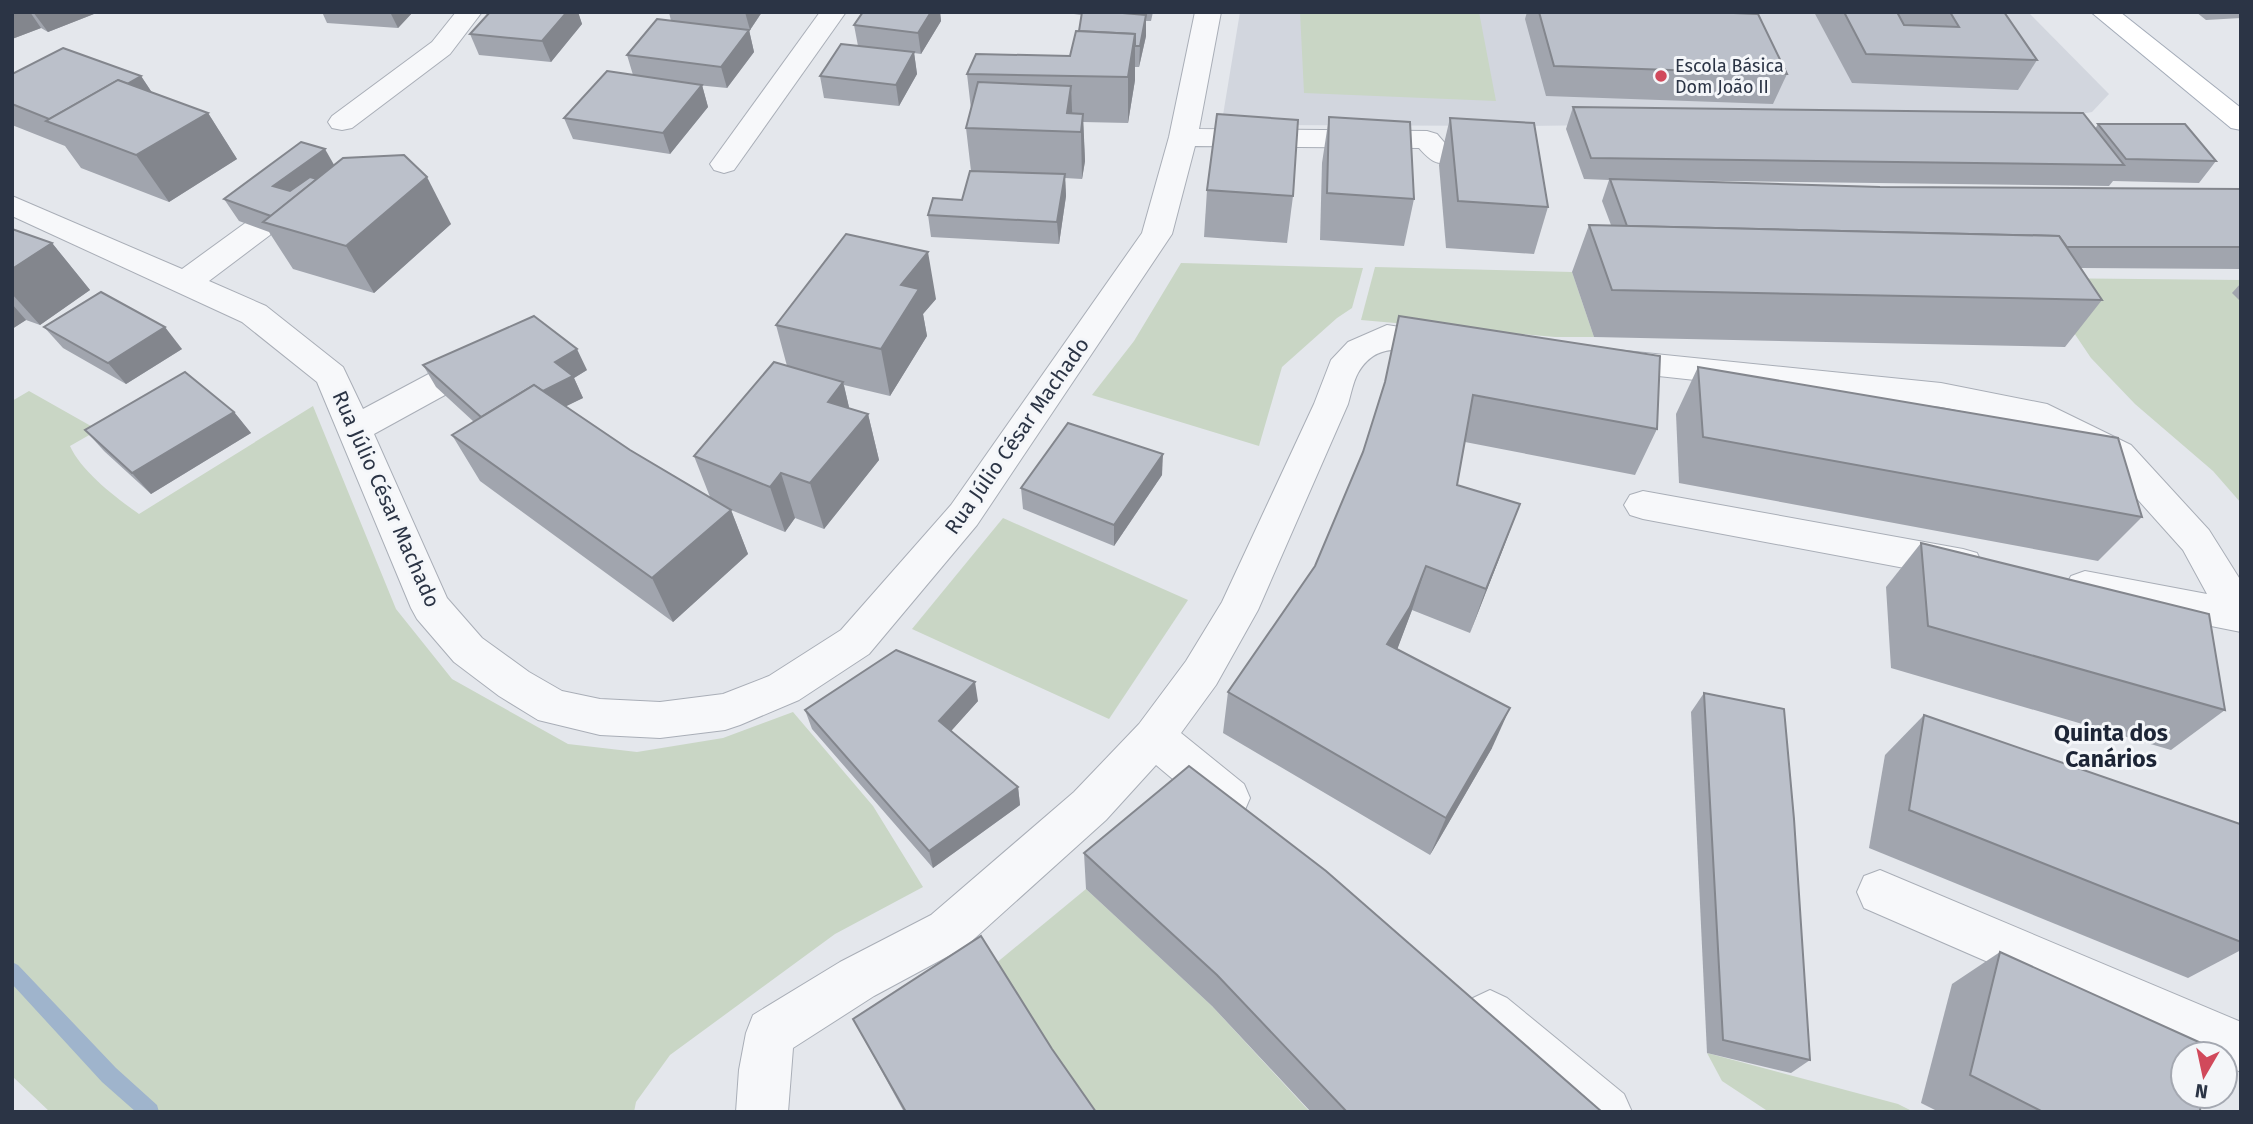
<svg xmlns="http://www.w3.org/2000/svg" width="2253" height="1124" font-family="'Fira Sans',sans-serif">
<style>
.built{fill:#d2d6de}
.green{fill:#c9d6c5}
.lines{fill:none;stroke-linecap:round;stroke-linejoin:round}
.stream{fill:#9fb4cc;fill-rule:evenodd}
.minor-casing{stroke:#a9aeb7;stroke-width:2}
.major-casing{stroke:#a3abb8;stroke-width:2}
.minor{fill:#f7f8fa;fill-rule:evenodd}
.major{fill:#fff;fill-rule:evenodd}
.wall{fill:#a1a5ae}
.shaded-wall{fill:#83868d}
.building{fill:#bbc0ca;stroke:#83868d;stroke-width:2}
.poi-dot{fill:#d1495b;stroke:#f4f6f9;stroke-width:2.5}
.labels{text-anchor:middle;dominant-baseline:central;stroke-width:6;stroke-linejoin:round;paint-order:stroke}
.far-poi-label{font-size:18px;fill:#2b3445;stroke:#f4f6f9;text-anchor:start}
.street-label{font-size:21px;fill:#2b3445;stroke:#f4f6f9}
.neighbourhood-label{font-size:23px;font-weight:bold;fill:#1d2536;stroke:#f4f6f9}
</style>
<rect width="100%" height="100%" fill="#e4e7ec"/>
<path class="built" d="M1240 12H2028L2109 94 2092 112 2053 119 1526 126 1235 125 1223 115Z"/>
<g class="green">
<path d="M1300 12H1479L1496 101 1304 93Z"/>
<path d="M1181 263 1363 268 1352 308 1337 318 1282 367 1259 446 1092 395 1134 341Z"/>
<path d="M1375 267 1572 272 1594 337H1555L1361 320Z"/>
<path d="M2037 278 2241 280V503L2213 471 2135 404 2091 358Z"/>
<path d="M29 391 98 430 70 446C81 471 116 498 139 514L313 406 396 609 452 679 568 744 637 752 723 738 793 712 873 806 923 887 835 934 670 1055 636 1102 634 1112H50L12 1076V401Z"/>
<path d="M1003 518 1188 600 1109 719 912 629Z"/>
<path d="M1086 889 1212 1006 1310 1112H1083L989 969Z"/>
<path d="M1707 1053 1898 1104 1914 1112H1769L1722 1081Z"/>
</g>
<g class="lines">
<path class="stream" d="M12 962 18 965 116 1068 157 1105 159 1112H136L102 1082 12 984Z"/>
<defs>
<g id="minor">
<path d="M456 12H482L450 54 352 128 342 130 332 128 328 122 332 116 432 42Z"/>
<path d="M820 12H846L734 170 724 173 714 170 710 164Z"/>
<path d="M1195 12H1221L1199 129 1427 131 1437 134 1456 156 1452 162C1436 166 1430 160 1419 148L1195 146 1172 234 977 525 869 654 799 700 740 725 725 730 660 738 600 735 538 720 499 696 454 662 417 619 411 608 317 382 242 322 12 216V196L182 269 248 221 259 218 270 221 274 228 270 235 209 281 266 306 343 367 363 409 470 352 482 348 494 352 499 360 494 368 374 434 447 598 482 638 529 672 562 691 600 699 660 702 723 694 769 676 841 630 951 505 1142 233 1169 137Z"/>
<path d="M1387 325 1458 336 1463 344 1458 352C1423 362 1383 330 1358 373 1353 382 1351 394 1348 404L1258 610 1216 685 1181 733 1244 784 1250 798 1244 812 1228 818 1212 812 1156 765 1106 820 965 947 874 996 793 1048 788 1112H736L739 1070 746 1033 753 1015 840 962 931 915 1074 792 1139 724 1186 661 1222 602 1314 404 1331 360 1348 342Z"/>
<path d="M1606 349 1941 383 2047 404 2131 445 2209 530 2241 581V632L2071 598 2065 587 2071 576 2085 571 2207 594 2183 550 2105 463 2027 424 1941 407 1594 369 1589 361 1594 353Z"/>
<path d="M1643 491 1963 549 1977 553 1982 564 1977 575 1963 579 1643 519 1630 515 1624 505 1630 495Z"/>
<path d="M1880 870 2241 1022V1072L2225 1065V1054H2199L1864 908 1857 892 1864 876Z"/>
<path d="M1490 990 1507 998 1624 1094 1632 1112H1566L1473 1032 1465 1015 1473 998Z"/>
</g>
<path id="major" d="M2091 12H2120L2241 108V130L2231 128Z"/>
</defs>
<use href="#minor" class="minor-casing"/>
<use href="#major" class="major-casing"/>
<use href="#minor" class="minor"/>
<use href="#major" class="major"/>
</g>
<g class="wall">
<path d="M12 12H99L48 32 41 28 12 39Z"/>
<path d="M322 12H413L398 28 327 23Z"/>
<path d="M490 12H578L582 24 551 62 479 55 470 34Z"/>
<path d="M669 12H762L750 30 671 21Z"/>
<path d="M863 12H940L941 21 921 54 914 53 917 74 899 106 824 98 820 76 858 46 854 25Z"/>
<path d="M1074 12H1153L1151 21H1146V36L1139 67H1135V80L1128 123 1083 122 1085 161 1082 179 1065 178 1066 196 1059 244 931 237 928 215 962 200 971 171 966 128 971 109 967 74 1070 56 1079 31 1082 15 1074 14Z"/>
<path d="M1527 12H1709L1787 74 1773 104 1546 96 1525 19Z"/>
<path d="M1814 12H2004L2037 60 2018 90 1852 83Z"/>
<path d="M2196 12H2241V18L2206 20Z"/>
<path d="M749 30 754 52 727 88 697 85H702L708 107 670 154 573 139 564 118 633 75 627 55Z"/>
<path d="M12 74 141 76 152 93 208 113 237 159 169 202 81 168 65 146 12 125Z"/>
<path d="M1573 107 2095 129 2098 124 2216 161 2199 183 2113 181 2109 186 1651 180 1880 187 2241 189V269L2081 268 2102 300 2065 347 1594 337 1572 272 1589 225H1611L1602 201 1609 180 1584 179 1566 129Z"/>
<path d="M1329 117 1414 199 1404 246 1320 240 1322 163Z"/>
<path d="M1450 118 1548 207 1534 254 1446 248 1439 165Z"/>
<path d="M334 165 451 224 374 293 293 269 269 232 239 221 224 199Z"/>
<path d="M1207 190 1293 196 1287 243 1204 237Z"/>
<path d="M12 229 52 243 90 290 40 325 26 320 12 329Z"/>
<path d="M2241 283V302L2232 293Z"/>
<path d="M936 299 923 314 927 336 890 396 844 385 849 408 868 414 879 460 824 529 795 518 785 532 731 510 748 554 673 622 480 481 452 435 474 422 436 387 423 365 587 370 574 378 583 398 565 406 630 450 710 497 694 456 787 366 776 325Z"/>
<path d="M1399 316 1657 429 1635 475 1465 442 1457 485 1520 504 1470 633 1412 610 1397 649 1492 748 1430 855 1223 733 1228 692 1315 566 1363 452 1384 387Z"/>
<path d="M44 327 182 349 126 384 63 348Z"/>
<path d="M1698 367 2142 517 2098 561 1679 483 1676 414Z"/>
<path d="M234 412 251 433 151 494 104 451 85 430Z"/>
<path d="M1162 475 1114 546 1023 509 1021 488Z"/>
<path d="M1921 543 2225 710 2171 750 1891 668 1886 587Z"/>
<path d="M1704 693 1810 1060 1791 1073 1707 1053 1691 712Z"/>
<path d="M978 701 951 731 1018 787 1020 805 933 868 812 729 805 710Z"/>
<path d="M1924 715 2241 832V950L2188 978 1869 848 1885 755Z"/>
<path d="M1084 853 1602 1112H1311L1212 1006 1086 889Z"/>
<path d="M2000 952 2200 1112H1939L1921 1103 1952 984Z"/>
<path d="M853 1019 1052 1049 1096 1112H904Z"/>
</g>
<g class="shaded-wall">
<path d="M12 12H30L41 28 12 39Z"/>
<path d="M33 12H99L48 32Z"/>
<path d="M390 12H413L398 28Z"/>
<path d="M567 12H578L582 24 551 62 542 41Z"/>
<path d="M745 12H762L750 30Z"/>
<path d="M931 12H940L941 21 921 54 918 33Z"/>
<path d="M1146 15V36L1139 67 1140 46Z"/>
<path d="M749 30 754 52 727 88 721 67Z"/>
<path d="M1135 34V80L1128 123V77Z"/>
<path d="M914 52 917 74 899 106 896 85Z"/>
<path d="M141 76 161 106 59 122Z"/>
<path d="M702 85 708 107 670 154 663 133Z"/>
<path d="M1071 86 1073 132 1067 113Z"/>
<path d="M208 113 237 159 169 202 136 155Z"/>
<path d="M1083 114 1085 161 1082 179 1081 132Z"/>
<path d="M325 149 337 170 286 208 273 186Z"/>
<path d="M1065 174 1066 196 1059 244 1057 222Z"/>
<path d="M427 177 451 224 374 293 346 246Z"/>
<path d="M52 243 90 290 40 325 12 294V269Z"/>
<path d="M928 252 936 299 923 314 927 336 890 396 881 349 901 285Z"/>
<path d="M12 304 26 320 12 329Z"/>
<path d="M165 327 182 349 126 384 108 363Z"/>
<path d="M577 349 587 370 574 378 583 398 496 441 484 420 555 362Z"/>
<path d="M843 382 854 428 828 402Z"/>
<path d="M234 412 251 433 151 494 132 473Z"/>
<path d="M868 414 879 460 824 529 810 483Z"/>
<path d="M1163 454 1162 475 1114 546V525Z"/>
<path d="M781 473 795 518 785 532 770 487Z"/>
<path d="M1520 504 1503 549 1470 633 1486 589Z"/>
<path d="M731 510 748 554 673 622 652 578Z"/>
<path d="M1426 566 1412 610 1397 650 1387 644Z"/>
<path d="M975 682 978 701 943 740 939 721Z"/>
<path d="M1510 708 1492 748 1430 855 1446 818Z"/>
<path d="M1018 787 1020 805 933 868 929 851Z"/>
</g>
<g class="building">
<path d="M490 12H567L542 41 470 34Z"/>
<path d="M863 12H931L918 33 854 25Z"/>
<path d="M1082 12H1111L1146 15 1140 46H1135V34L1079 31Z"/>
<path d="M1539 12H1709L1758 14 1787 74 1554 66Z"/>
<path d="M1844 12H1897L1904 25 1959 27 1950 12H2004L2037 60 1866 54Z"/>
<path d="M657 19 749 30 721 67 627 55Z"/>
<path d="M1076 31 1135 34 1128 77 967 74 976 54 1070 56Z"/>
<path d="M841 44 914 52 896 85 820 76Z"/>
<path d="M63 48 141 76 127 84 118 80 49 119 12 104V74Z"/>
<path d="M607 71 702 85 663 133 564 118Z"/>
<path d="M118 80 208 113 136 155 46 121Z"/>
<path d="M978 82 1071 86 1067 113 1083 114 1081 132 966 128Z"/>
<path d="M1573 107 2083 113 2124 165 1591 158Z"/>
<path d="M1217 114 1298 120 1293 196 1207 190Z"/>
<path d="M1329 117 1410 122 1414 199 1327 193Z"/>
<path d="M1450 118 1534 123 1548 207 1458 201Z"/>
<path d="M2098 124H2185L2216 161 2126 159Z"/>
<path d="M301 142 325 149 273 186 290 191 310 177 317 179 271 216 224 199Z"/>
<path d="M404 155 427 177 346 246 263 222 343 158Z"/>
<path d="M970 171 1065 174 1057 222 928 215 933 198 962 200Z"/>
<path d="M1610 179 1880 187 2241 189V247H2067L2059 236 1627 226Z"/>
<path d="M1589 225 2059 236 2102 300 1612 290Z"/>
<path d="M12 229 52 243 12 269Z"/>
<path d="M846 234 928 252 901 285 919 289 881 349 776 325Z"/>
<path d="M101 292 165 327 108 363 44 327Z"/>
<path d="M534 316 577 349 555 362 573 376 543 391 534 385 481 417 423 365Z"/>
<path d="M1399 316 1660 356 1657 429 1473 395 1457 485 1520 504 1486 589 1426 566 1410 607 1387 644 1510 708 1446 818 1228 692 1315 566 1363 452 1385 382Z"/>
<path d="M774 362 843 382 828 402 868 414 810 483 781 473 770 487 694 456Z"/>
<path d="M1698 367 2118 438 2142 517 1703 437Z"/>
<path d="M185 372 234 412 132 473 85 430Z"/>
<path d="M534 385 630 450 731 510 652 578 452 435Z"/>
<path d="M1068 423 1163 454 1114 525 1021 488Z"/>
<path d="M1921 543 2209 614 2225 710 1928 626Z"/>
<path d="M896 650 975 682 939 721 1018 787 929 851 805 710Z"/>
<path d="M1704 693 1784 709 1794 819 1810 1060 1723 1040Z"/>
<path d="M1924 715 2240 824 2241 942 1909 810Z"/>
<path d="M1189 766 1326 871 1602 1112H1347L1217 975 1084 853Z"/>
<path d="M981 936 1052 1049 1096 1112H906L853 1019Z"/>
<path d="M2000 952 2201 1043V1054H2183V1096H2201L2200 1112H2043L1970 1075Z"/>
</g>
<circle class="poi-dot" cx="1661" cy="76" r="7"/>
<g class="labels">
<g class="far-poi-label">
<text x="1675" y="66">Escola Básica<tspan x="1675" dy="21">Dom João II</tspan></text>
</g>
<g class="street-label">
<text transform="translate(1017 436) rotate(-55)">Rua Júlio César Machado</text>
<text transform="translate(386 499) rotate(66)">Rua Júlio César Machado</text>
</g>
<g class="neighbourhood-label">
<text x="2111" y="733">Quinta dos<tspan x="2111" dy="26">Canários</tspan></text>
</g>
</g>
<rect width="2253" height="1124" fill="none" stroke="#2b3445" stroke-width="28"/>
<g transform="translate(2204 1075) rotate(189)"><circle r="33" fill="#f4f6f9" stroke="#a4a8b1" stroke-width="2"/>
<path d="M0-5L12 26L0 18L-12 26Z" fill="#d1495b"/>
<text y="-10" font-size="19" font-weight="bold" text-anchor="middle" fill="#2b3445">N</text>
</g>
</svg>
